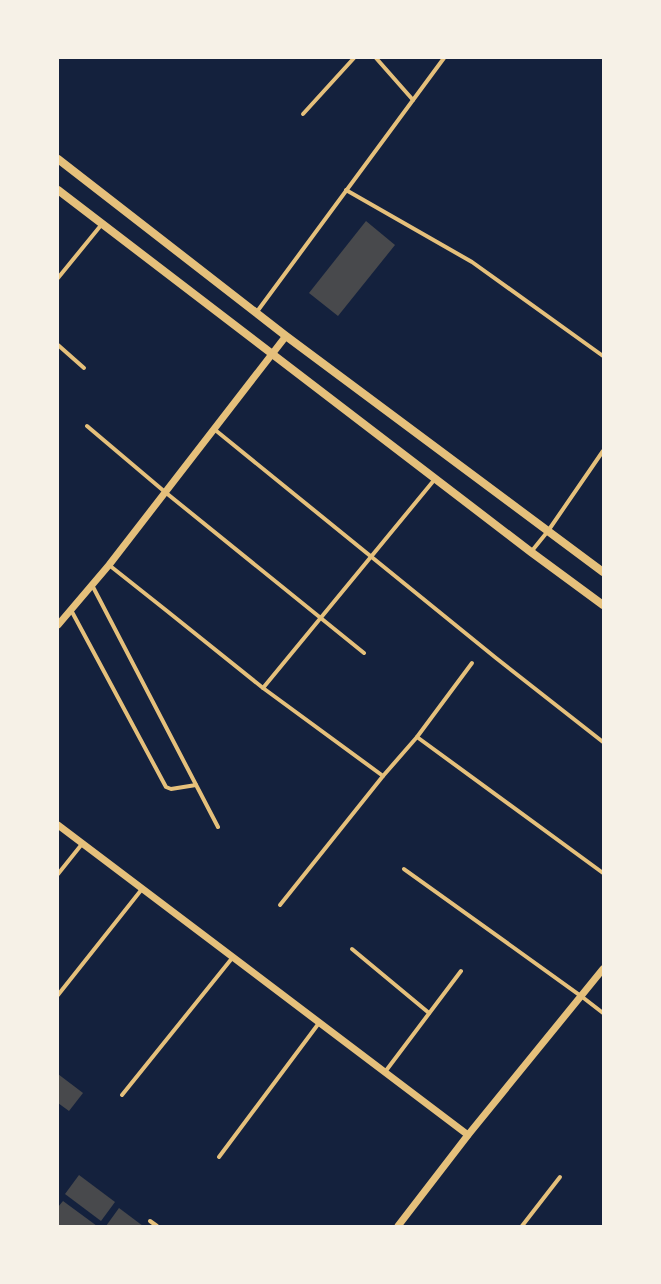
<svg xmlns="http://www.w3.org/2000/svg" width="661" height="1284" font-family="'DejaVu Sans',sans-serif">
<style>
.building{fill:#48494c}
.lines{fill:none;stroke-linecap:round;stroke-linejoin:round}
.minor{stroke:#e5c07b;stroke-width:4}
.tertiary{stroke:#e5c07b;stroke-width:7}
.secondary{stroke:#e5c07b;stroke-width:8}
</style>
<rect width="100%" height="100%" fill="#14213d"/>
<g class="building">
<path d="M366 221 395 245 338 316 309 293Z"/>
<path d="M58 1074 83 1093 69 1111 58 1103Z"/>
<path d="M79 1175 115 1202 101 1221 65 1194Z"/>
<path d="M63 1201 97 1226H58V1207Z"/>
<path d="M119 1208 143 1226H106Z"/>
</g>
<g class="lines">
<g class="minor">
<path d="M376 58 413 100"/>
<path d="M303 114 354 58"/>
<path d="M346 190 472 262 603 356"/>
<path d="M58 278 102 224"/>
<path d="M256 313 444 58"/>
<path d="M58 345 84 368"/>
<path d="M87 426 165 492 364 653"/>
<path d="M214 429 496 658 603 742"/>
<path d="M531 552 548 531 603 451"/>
<path d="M109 565 167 611 263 688 383 776 417 737 603 873"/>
<path d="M92 585 218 827"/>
<path d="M71 610 166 787 171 789 196 785"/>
<path d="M263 688 435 479"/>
<path d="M417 737 472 663"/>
<path d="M404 869 581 996 603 1013"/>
<path d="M58 874 82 844"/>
<path d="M280 905 383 776"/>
<path d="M352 949 429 1013"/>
<path d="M58 995 142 889"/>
<path d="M385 1072 461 971"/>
<path d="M122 1095 233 957"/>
<path d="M219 1157 319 1023"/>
<path d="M150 1221 157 1226"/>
<path d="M522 1226 560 1177"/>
</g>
<g class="tertiary">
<path d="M58 625 109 565 286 336"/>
<path d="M58 825 468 1135"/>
<path d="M398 1226 468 1135 603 969"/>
</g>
<g class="secondary">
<path d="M58 159 286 336 603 572"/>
<path d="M58 190 531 552 603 605"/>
</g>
</g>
<rect width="661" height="1284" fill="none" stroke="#f6f1e7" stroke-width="118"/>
</svg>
